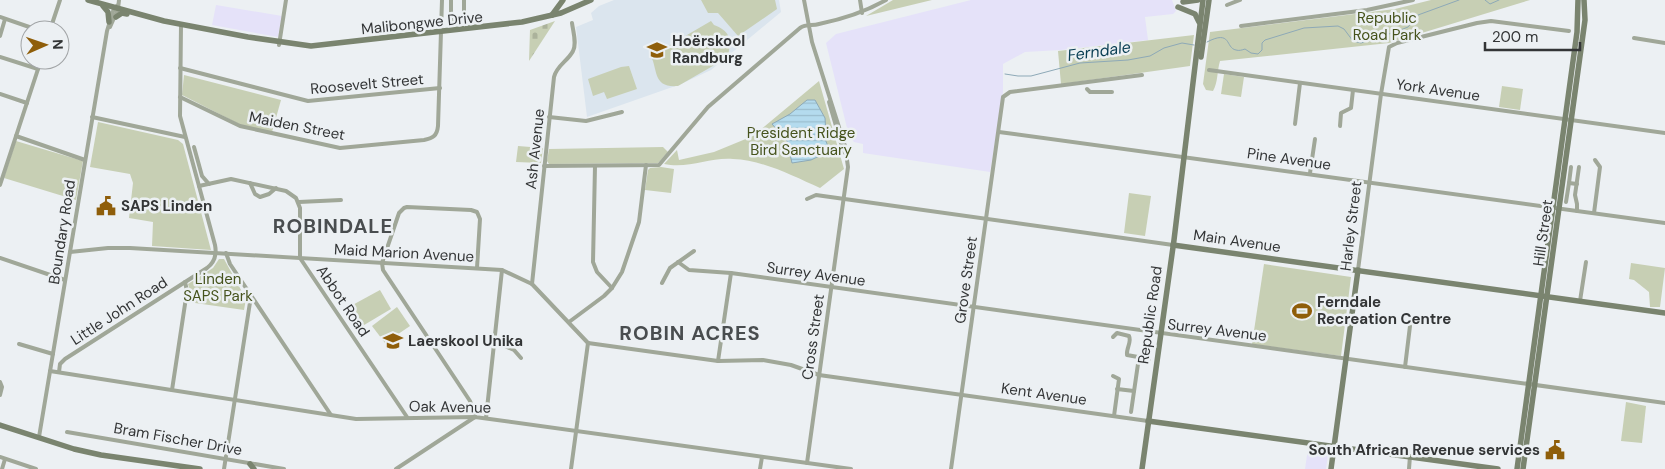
<svg xmlns="http://www.w3.org/2000/svg" width="1665" height="469" font-family="'DM Sans',sans-serif">
<style>
.commercial{fill:#e5e2f9}
.built{fill:#dbe5ee}
.green{fill:#c7cfb4}
.cemetery{fill:url(#cemetery-stones)}
.water{fill:url(#water-rules);stroke:#8da9b7}
.lines{fill:none;stroke-linecap:round;stroke-linejoin:round}
.stream{stroke:#8da9b7;stroke-width:1}
.street{stroke:#a0a798;stroke-width:4}
.secondary{stroke:#7a846f;stroke-width:5.5}
.labels{text-anchor:middle;dominant-baseline:central;stroke-width:5;stroke-linejoin:round;paint-order:stroke}
.park-label{font-size:15px;fill:#46531d;stroke:#ecf0f3}
.street-label{font-size:15px;fill:#333536;stroke:#ecf0f3}
.poi-label{font-size:15px;font-weight:bold;fill:#333536;stroke:#ecf0f3;text-anchor:start}
.water-label{font-size:16px;font-style:italic;fill:#093e53;stroke:#ecf0f3}
.district-label{font-size:20px;font-weight:bold;letter-spacing:1px;fill:#494d4f;stroke:#ecf0f3}
</style>
<defs>
<pattern id="cemetery-stones" width="16" height="16" patternUnits="userSpaceOnUse" patternTransform="scale(1.25)"><rect width="16" height="16" fill="#c7cfb4"/><path d="M2 7V4a2 2 0 0 1 4 0v3zM10 15v-3a2 2 0 0 1 4 0v3z" fill="#abb29b"/></pattern>
<pattern id="water-rules" width="6" height="5" patternUnits="userSpaceOnUse" patternTransform="scale(1.25)"><rect width="6" height="5" fill="#b4dbee"/><path d="M0 2.5h6" fill="none" stroke="#9bbdcd"/></pattern>
</defs>
<rect width="100%" height="100%" fill="#ecf0f3"/>
<g class="commercial">
<path d="M971 0H1172L1176 11 1173 14 1145 17 1148 40 1061 50 1025 52 1003 64V92L990 172 863 153V144L854 142 849 136 826 43 836 34Z"/>
<path d="M216 5 282 16 278 37 212 25Z"/>
<path d="M1308 448 1325 450 1328 455 1326 469H1305Z"/>
</g>
<path class="built" d="M614 0H779L781 12 711 70 681 84 587 117 576 27 593 20 591 13 599 6Z"/>
<g class="green">
<path d="M701 0H775L777 9 738 36 718 13H708Z"/>
<path d="M893 0H932L866 16Z"/>
<path d="M1431 0H1530L1389 43 1220 61C1217 71 1218 83 1213 91L1206 90 1203 84 1210 32 1395 9Z"/>
<path d="M711 21 714 25C728 30 733 38 728 55L718 63 678 86C653 88 658 71 651 56Z"/>
<path d="M1194 35 1190 66 1061 84 1058 51Z"/>
<path d="M629 66 637 89 607 99 604 92 593 96 588 79 621 67Z"/>
<path d="M1224 74 1244 77 1241 97 1221 94Z"/>
<path d="M184 75 281 100 272 132 241 125 182 95Z"/>
<path d="M819 81 844 169 820 188C793 176 763 160 733 159 710 157 689 169 664 164L677 150 679 160 714 152 753 136Z"/>
<path d="M1502 86 1523 89 1520 110 1499 107Z"/>
<path d="M98 122 178 140 183 144 211 250 152 246 153 222 129 218 133 183 130 174 90 167Z"/>
<path d="M16 141 83 161 76 200 4 178Z"/>
<path d="M518 146 543 148 541 163 516 162Z"/>
<path d="M663 147 668 152 658 163 549 164 547 161 549 149Z"/>
<path d="M661 167 674 169 671 193 645 190 648 170 650 168Z"/>
<path d="M1129 193 1151 196 1145 236 1124 233Z"/>
<path d="M219 259H224L246 299 244 310 188 302 190 291 188 284 213 268Z"/>
<path d="M1631 263 1665 268 1660 307H1650L1649 292 1634 280 1629 279Z"/>
<path d="M1264 264 1351 277 1341 356 1252 344Z"/>
<path d="M380 290 391 309 359 328 347 308Z"/>
<path d="M397 307 410 326 385 343 372 326Z"/>
<path d="M1626 402 1646 406 1642 443 1621 441Z"/>
</g>
<path class="cemetery" d="M555 21 529 61 530 30Z"/>
<path class="water" d="M807 100H815L825 118 826 134 825 139 830 151 811 160 792 163 787 141 772 124 790 114Z"/>
<g class="lines">
<g class="stream">
<path d="M1485 0 1490 4 1499 0"/>
<path d="M1207 42C1232 29 1225 48 1236 50 1239 51 1242 50 1245 49L1251 53 1258 54 1262 50V43L1265 40 1304 28 1338 26 1344 29 1353 41 1361 43 1398 31 1408 27 1418 15 1459 0"/>
<path d="M1005 74 1018 76H1031L1080 63 1128 60 1150 56 1164 48 1182 43 1194 45"/>
</g>
<g class="street">
<path d="M451 0V20L454 23 461 22 464 20V0"/>
<path d="M804 0 812 42 845 146 848 167 807 463"/>
<path d="M860 0 862 13"/>
<path d="M1227 5 1240 0"/>
<path d="M0 17 38 30"/>
<path d="M1241 26 1367 10 1413 0"/>
<path d="M110 27 118 9 119 0"/>
<path d="M50 30 60 0"/>
<path d="M0 36 5 19"/>
<path d="M1634 38 1665 43"/>
<path d="M279 45 286 0"/>
<path d="M0 57 38 69"/>
<path d="M180 68 308 101 440 88"/>
<path d="M1209 70 1665 133"/>
<path d="M1087 89 1090 92H1112"/>
<path d="M0 94 27 103"/>
<path d="M180 97 240 126 340 148 424 140C433 138 437 136 438 126L442 0"/>
<path d="M829 102 843 150 846 154"/>
<path d="M92 117 185 137"/>
<path d="M549 117 586 121 622 112"/>
<path d="M1295 124 1300 83"/>
<path d="M1340 126 1341 113 1351 108 1353 90"/>
<path d="M999 132 1665 223"/>
<path d="M16 136 85 160"/>
<path d="M194 147 202 176 209 184"/>
<path d="M544 166 659 165 708 107 800 28C806 24 812 26 819 24 843 19 865 12 886 0"/>
<path d="M595 166 593 262 597 272 612 288"/>
<path d="M1310 173 1315 139"/>
<path d="M250 183 255 194 260 197 269 194 276 188"/>
<path d="M1569 183 1571 167"/>
<path d="M0 185 41 60"/>
<path d="M199 186 231 179 286 191 296 198 300 208V258L407 417"/>
<path d="M807 199 816 195 1173 245"/>
<path d="M299 202 341 200"/>
<path d="M1566 202 1569 183 1577 184"/>
<path d="M1577 211V204L1575 195 1579 167"/>
<path d="M1594 213 1600 167 1595 160"/>
<path d="M70 252 108 248H130L502 270 532 284 588 343"/>
<path d="M226 253 230 264 331 415"/>
<path d="M0 258 65 280"/>
<path d="M678 262 689 270 731 273 1665 403"/>
<path d="M1358 270 1381 94 1389 47 1397 43 1477 23 1491 21 1569 31"/>
<path d="M662 283 670 268 694 251"/>
<path d="M532 284 554 77C557 65 568 61 573 51 577 44 573 31 572 23"/>
<path d="M1580 301 1586 262"/>
<path d="M569 322 604 296 612 288 622 272 639 222 646 165"/>
<path d="M1113 337 1117 333 1129 336C1132 342 1126 348 1127 355L1149 359"/>
<path d="M494 341 514 350 521 358"/>
<path d="M588 343 718 361 763 360 791 365 819 375 1148 421"/>
<path d="M19 344 53 354"/>
<path d="M718 361 731 273"/>
<path d="M1405 367 1410 326"/>
<path d="M50 371 356 419 475 417 851 469"/>
<path d="M59 372 60 364 65 359 207 268C215 262 217 255 215 245L180 116 181 25"/>
<path d="M1113 376 1119 379 1114 416"/>
<path d="M0 382 2 387 0 395"/>
<path d="M1117 389 1134 391"/>
<path d="M172 390 187 291 185 282"/>
<path d="M1131 412 1139 357"/>
<path d="M486 418 502 270"/>
<path d="M67 432 284 469"/>
<path d="M39 437 107 31 114 8 118 5"/>
<path d="M0 457 36 469"/>
<path d="M2 469 5 459"/>
<path d="M224 469 251 296"/>
<path d="M396 469 475 417V415L470 401 383 270 382 263 399 213 404 208 407 207 471 210 477 212 480 219 477 268"/>
<path d="M571 469 588 343"/>
<path d="M760 469 762 457"/>
<path d="M951 469 1003 97 1010 92 1142 75"/>
<path d="M1409 469 1410 456"/>
</g>
<g class="secondary">
<path d="M88 0 164 21 248 37 311 46 522 22 561 13 591 0"/>
<path d="M1183 2 1198 0"/>
<path d="M103 6 108 12 109 22"/>
<path d="M1178 7 1195 14 1199 22"/>
<path d="M552 15 563 0"/>
<path d="M116 17 122 13 127 14"/>
<path d="M1201 57 1209 0"/>
<path d="M1173 245 1665 313"/>
<path d="M1148 421 1498 469"/>
<path d="M0 425 74 449 101 455 200 469"/>
<path d="M250 464 254 469"/>
<path d="M1142 469 1174 240 1203 0"/>
<path d="M1331 469 1358 270"/>
<path d="M1517 469 1577 32 1578 0"/>
<path d="M1523 469 1585 20 1584 0"/>
</g>
</g>
<defs>
<symbol id="school-bare" viewBox="-9 -9 18 18"><path d="M0-5L7-2L0 1L-7-2ZM-4 1L0 2.5L4 1V4Q0 6-4 4Z" fill="#8f5e0a" stroke="#ecf0f3" stroke-width="2.5" paint-order="stroke"/></symbol>
<symbol id="civic-bare" viewBox="-9 -9 18 18"><path d="M-.6-6.5H3V-4.5H.6V-3L4-1V1h2V6H-6V1h2V-1L-.6-3ZM-1.2 2.5V6h2.4V2.5Z" fill="#8f5e0a" stroke="#ecf0f3" stroke-width="2.5" paint-order="stroke"/></symbol>
<symbol id="stadium-bare" viewBox="-9 -9 18 18"><path d="M0-5a6.5 5 0 1 0 0 10a6.5 5 0 1 0 0-10ZM-3.5-1.8h7v3.6h-7Z" fill="#8f5e0a" stroke="#ecf0f3" stroke-width="2.5" paint-order="stroke"/></symbol>
</defs>
<g fill-rule="evenodd">
<use href="#school-bare" x="643" y="36" width="28" height="28"/>
<use href="#civic-bare" x="92" y="192" width="28" height="28"/>
<use href="#stadium-bare" x="1288" y="297" width="28" height="28"/>
<use href="#school-bare" x="379" y="327" width="28" height="28"/>
<use href="#civic-bare" x="1541" y="436" width="28" height="28"/>
</g>
<g class="labels">
<g class="park-label">
<text x="1387" y="18">Republic<tspan x="1387" dy="17">Road Park</tspan></text>
<text x="801" y="133">President Ridge<tspan x="801" dy="17">Bird Sanctuary</tspan></text>
<text x="218" y="279">Linden<tspan x="218" dy="17">SAPS Park</tspan></text>
</g>
<g class="street-label">
<text transform="translate(422 23) rotate(-6)">Malibongwe Drive</text>
<text transform="translate(367 84) rotate(-5)">Roosevelt Street</text>
<text transform="translate(1438 90) rotate(8)">York Avenue</text>
<text transform="translate(297 126) rotate(11)">Maiden Street</text>
<text transform="translate(535 149) rotate(-84)">Ash Avenue</text>
<text transform="translate(1289 159) rotate(8)">Pine Avenue</text>
<text transform="translate(1351 226) rotate(-83)">Harley Street</text>
<text transform="translate(62 232) rotate(-81)">Boundary Road</text>
<text transform="translate(1543 233) rotate(-82)">Hill Street</text>
<text transform="translate(1237 241) rotate(8)">Main Avenue</text>
<text transform="translate(404 253) rotate(3)">Maid Marion Avenue</text>
<text transform="translate(816 274) rotate(8)">Surrey Avenue</text>
<text transform="translate(966 280) rotate(-82)">Grove Street</text>
<text transform="translate(343 301) rotate(56)">Abbot Road</text>
<text transform="translate(119 311) rotate(-33)">Little John Road</text>
<text transform="translate(1150 315) rotate(-82)">Republic Road</text>
<text transform="translate(1217 330) rotate(7)">Surrey Avenue</text>
<text transform="translate(813 337) rotate(-82)">Cross Street</text>
<text transform="translate(1044 394) rotate(8)">Kent Avenue</text>
<text transform="translate(450 407) rotate(1)">Oak Avenue</text>
<text transform="translate(178 439) rotate(10)">Bram Fischer Drive</text>
</g>
<g class="poi-label">
<text x="672" y="41">Hoërskool<tspan x="672" dy="17">Randburg</tspan></text>
<text x="121" y="206">SAPS Linden</text>
<text x="1317" y="302">Ferndale<tspan x="1317" dy="17">Recreation Centre</tspan></text>
<text x="408" y="341">Laerskool Unika</text>
<text x="1540" y="450" text-anchor="end">South African Revenue services</text>
</g>
<g class="water-label">
<text transform="translate(1099 51) rotate(-8)">Ferndale</text>
</g>
<g class="district-label">
<text x="333" y="226">ROBINDALE</text>
<text x="690" y="333">ROBIN ACRES</text>
</g>
</g>
<g transform="translate(45 45) rotate(88)"><circle r="24" fill="#ecf0f3" stroke="#a2a5a7"/>
<path d="M0-4L9 19L0 12L-9 19Z" fill="#8f5e0a"/>
<text y="-8" font-size="14" font-weight="bold" text-anchor="middle" fill="#333536">N</text>
</g>
<path d="M1485 42v8h95v-8" fill="none" stroke="#333536" stroke-width="2.5"/>
<text x="1492" y="42" font-size="15" fill="#333536" stroke="#ecf0f3" stroke-width="4" paint-order="stroke">200 m</text>
</svg>
